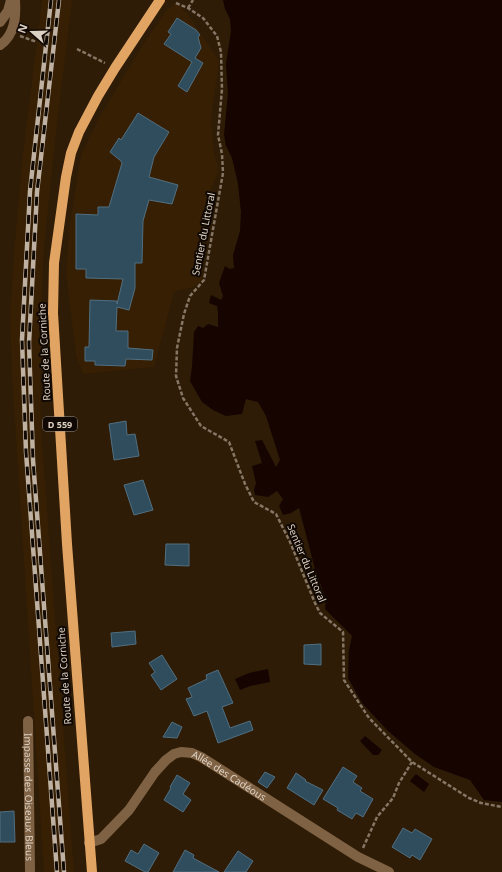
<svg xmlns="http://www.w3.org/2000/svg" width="502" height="872" font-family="'Noto Sans',sans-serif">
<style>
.built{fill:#361f03}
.water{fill:#150400}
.building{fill:#304d5d;stroke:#516f81}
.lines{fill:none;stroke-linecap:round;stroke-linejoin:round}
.path{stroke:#857665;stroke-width:2.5;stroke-dasharray:4 2;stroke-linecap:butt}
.minor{stroke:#7f6244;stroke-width:10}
.major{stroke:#e1a463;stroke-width:10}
.rail-casing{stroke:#bfb2a3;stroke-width:4.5}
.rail{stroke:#100802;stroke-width:3;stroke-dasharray:9;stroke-linecap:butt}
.labels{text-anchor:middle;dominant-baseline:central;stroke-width:4;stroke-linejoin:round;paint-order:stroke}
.shield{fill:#100802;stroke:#a0958a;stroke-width:1}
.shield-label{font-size:9px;font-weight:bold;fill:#ddd1c4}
.street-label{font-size:10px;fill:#ddd1c4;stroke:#100802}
</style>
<rect width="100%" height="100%" fill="#2e1c06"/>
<g class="built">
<path d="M42 0H72L57 124 44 248 40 334 41 429 74 872H44L12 375 10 314 15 241 23 154Z"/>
<path d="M176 3 187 13 219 61 211 121 214 152 219 170 204 207 203 230 205 250 202 279 196 286 174 292 154 367 83 374 76 355 66 273 70 221 81 155 100 116 142 46 167 10Z"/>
</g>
<g class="water">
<path d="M223 0H502V802L484 800 470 780 434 767 415 754 387 730 362 703 348 678 349 650 352 636 325 609 326 599 315 569 299 508 291 513 283 515 279 506 283 499 277 491 268 497 255 495 254 490 256 483 252 466 262 463 255 441 262 440 276 467 280 460 266 416 258 402 246 399 242 414 226 416 213 410 202 402 190 381 192 367 194 332 198 326 203 328 208 324 218 327V312L217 306 209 303 211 295 221 300 223 296 219 283 225 266 230 269 234 268 233 255 240 231 241 212 238 184 232 158 226 146 224 135 228 93 226 64 231 31 230 19 225 9Z"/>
<path d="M268 669 270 682 250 686 240 690 235 679 249 673Z"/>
<path d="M365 736 382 750 378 755H373L360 741Z"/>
<path d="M416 774 429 784 424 792 410 781Z"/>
</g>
<g class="building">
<path d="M177 18 196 30 200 35 198 37 201 48 195 58 203 63 187 92 178 86 192 62 164 44 171 34 168 32Z"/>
<path d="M138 113 169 132 154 157 149 177 178 185 172 204 149 200 143 221 142 263H135V288L129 310 117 307 116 331H128V348L153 350 152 360 126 359 125 366 95 365V361H85V347H89L90 300 117 301V304L123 279 86 278V269H76V214L98 215V207H109L122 163 121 161 110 152 119 138 121 140Z"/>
<path d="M126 421 127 435 135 434 139 456 114 460 109 424Z"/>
<path d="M143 480 153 510 134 515 124 485Z"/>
<path d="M166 544H189V566L165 565Z"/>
<path d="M135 631 136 644 112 647 111 633Z"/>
<path d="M321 644V665L304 664V645Z"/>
<path d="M162 655 177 679 161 690 151 675 155 672 149 663Z"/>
<path d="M218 670 233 703 222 707 230 728 250 721 253 730 218 743 207 711 194 716 186 699 192 697 188 688 207 679 206 675Z"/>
<path d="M172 722 182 727 177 738 163 737Z"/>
<path d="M343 767 357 776 353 782 362 788 360 791 373 799 363 817 356 813 352 819 337 810 338 808 323 799Z"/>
<path d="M265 772 275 777 267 788 258 782Z"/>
<path d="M296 773 306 780 305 781 323 790 314 805 287 788Z"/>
<path d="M177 775 190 783 183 794 191 800 183 812 164 800 171 788 170 787Z"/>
<path d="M14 811 15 842H0V812Z"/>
<path d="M403 828 412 833 415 829 432 839 420 860 412 855 410 858 392 847Z"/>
<path d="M144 844 159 853 148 872H145L125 861 131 850 138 854Z"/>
<path d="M185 850 194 855 193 858 219 872H173Z"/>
<path d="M238 851 253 861 246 872H224Z"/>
</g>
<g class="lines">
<g class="path">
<path d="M176 3 188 8 203 18 217 36 221 52 222 89 218 135 222 154 223 173 204 280 190 296 184 314 177 348 176 376 183 398 201 426 229 442 245 484 254 502 276 514 290 542 315 603 320 613 343 632 344 680 369 718 412 762 469 798 481 803 502 807"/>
<path d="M188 8 193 0"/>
<path d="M20 36 37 42"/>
<path d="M77 49 105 63"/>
<path d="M363 848 377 817 393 798 399 783 412 762"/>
</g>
<g class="minor">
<path d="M0 22 8 11 11 0"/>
<path d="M0 45C15 35 16 17 15 0"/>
<path id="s1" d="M28 721 30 872"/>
<path id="s2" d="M89 843 101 839 129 810 155 772 166 760 174 754 181 752 192 753 201 757 358 857 389 872"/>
</g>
<path class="major" d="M92 872 67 544 53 313 54 263 66 177 71 153 79 132 98 96 115 68 160 0"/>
<defs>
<g id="rail">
<path d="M51 0 30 191 22 340 26 452 57 872"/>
<path d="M59 0 37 192 29 343 33 460 64 872"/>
</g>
</defs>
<use href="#rail" class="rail-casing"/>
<use href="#rail" class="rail"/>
</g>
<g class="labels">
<rect class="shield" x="43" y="417" width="34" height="14" rx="3"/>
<g class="shield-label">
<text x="60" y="424">D 559</text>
</g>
<g class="street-label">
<text transform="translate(203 234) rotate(-79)">Sentier du Littoral</text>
<text transform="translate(44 352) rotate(-93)">Route de la Corniche</text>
<text transform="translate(307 563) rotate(67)">Sentier du Littoral</text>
<text transform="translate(64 676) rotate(-94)">Route de la Corniche</text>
<text stroke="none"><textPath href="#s2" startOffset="187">Allée des Cadéous</textPath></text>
<text stroke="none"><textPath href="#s1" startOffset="76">Impasse des Oiseaux Bleus</textPath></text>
</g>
</g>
<g transform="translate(32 32) rotate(290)" stroke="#100802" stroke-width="3" paint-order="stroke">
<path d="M0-3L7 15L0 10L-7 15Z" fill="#ddd1c4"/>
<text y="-6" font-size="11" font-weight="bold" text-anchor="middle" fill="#ddd1c4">N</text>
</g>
</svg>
